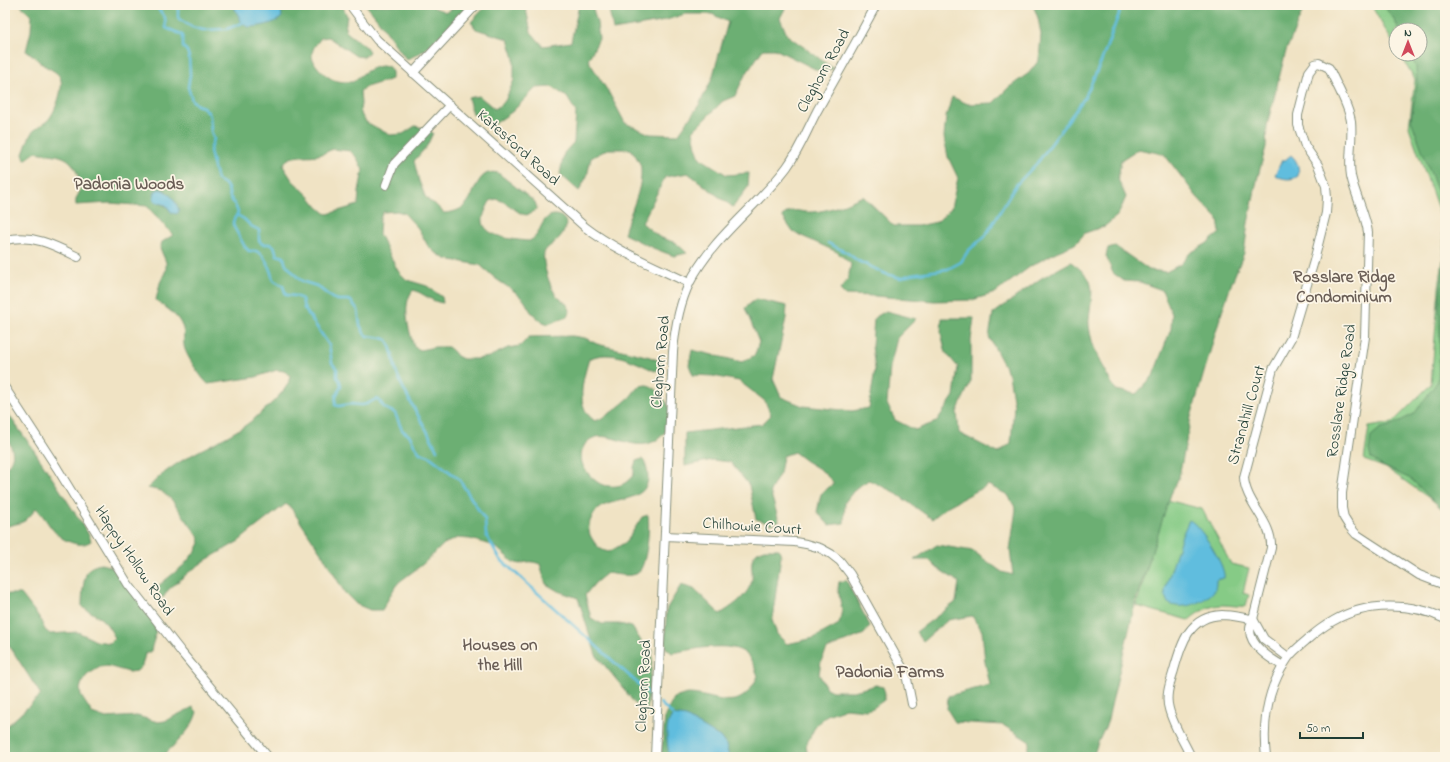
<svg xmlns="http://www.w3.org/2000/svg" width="1450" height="762" font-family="'Indie Flower',sans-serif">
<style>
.green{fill:#86cb86;stroke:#52845d}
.forest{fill:#6caf73;stroke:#467654;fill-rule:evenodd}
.water{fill:#60bdde;stroke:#407d89}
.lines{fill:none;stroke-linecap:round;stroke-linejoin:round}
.stream{stroke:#60bdde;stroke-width:2.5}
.street-casing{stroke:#88907c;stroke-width:10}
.street{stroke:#fff;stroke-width:8}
.labels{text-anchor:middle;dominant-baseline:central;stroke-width:3.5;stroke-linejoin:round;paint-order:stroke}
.street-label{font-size:16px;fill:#1f3d34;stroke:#fcf5e5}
.neighbourhood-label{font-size:17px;font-weight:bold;fill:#6a5e56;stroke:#fcf5e5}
</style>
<rect width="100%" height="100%" fill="#fcf5e5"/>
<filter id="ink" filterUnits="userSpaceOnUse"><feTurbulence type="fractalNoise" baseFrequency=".025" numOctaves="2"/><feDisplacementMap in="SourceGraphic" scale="8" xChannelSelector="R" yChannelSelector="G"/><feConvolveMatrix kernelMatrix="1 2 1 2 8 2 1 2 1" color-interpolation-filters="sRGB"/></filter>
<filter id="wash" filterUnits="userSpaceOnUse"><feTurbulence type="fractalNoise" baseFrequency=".012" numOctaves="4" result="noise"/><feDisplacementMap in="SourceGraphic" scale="16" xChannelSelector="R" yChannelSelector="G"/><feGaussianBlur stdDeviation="0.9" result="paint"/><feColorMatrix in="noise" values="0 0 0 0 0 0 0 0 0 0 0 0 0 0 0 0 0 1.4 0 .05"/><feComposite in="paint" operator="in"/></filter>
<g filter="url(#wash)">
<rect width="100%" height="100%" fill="#f0e3c4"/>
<g class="green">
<path d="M1371 5H1445V229L1409 127 1415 79 1400 54H1420V30H1396V48Z"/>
<path d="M1445 244V509L1386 468 1364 460 1369 427 1392 423 1431 384 1439 288Z"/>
<path d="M1167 500 1202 509 1231 564 1249 568 1243 593 1249 595 1246 606C1238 607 1231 605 1223 605 1210 605 1198 612 1189 620L1136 606Z"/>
</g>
<g class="forest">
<path d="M20 5H233C243 24 242 30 266 24 271 22 276 21 281 18V9L278 5H342L347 16 345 30C352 39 365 42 369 52L364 57 356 56 328 37 321 38C317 43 312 48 312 55 311 63 326 77 334 80 339 82 347 82 353 82 363 73 375 63 389 67L392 72V79L366 87 360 91 361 104 360 110 362 116 366 122 390 135 403 134 415 126 428 129 433 133 427 146 414 161 419 181 425 196 429 201 435 204 444 213C451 213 462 210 467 203 476 192 478 168 498 173L535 202 537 208C525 222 519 211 507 204 504 202 500 200 496 199L490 201C487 207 482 216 483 222 485 238 517 240 529 241 531 240 533 239 535 237 541 230 543 214 556 215 563 216 565 220 567 225 564 232 560 238 554 243 552 245 547 247 545 251 540 259 550 287 556 295 562 302 567 301 570 311L567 317 548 324 541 321 531 312 524 300 514 291 496 279 480 265 446 259 433 251 428 246 418 228 404 213 397 211 383 212 380 218 379 234 398 271 407 280 427 286 442 297 443 303C431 302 424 293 413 290 401 305 409 330 414 347L420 350 435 347H448L453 351 457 356 463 359H476L489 357 508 348 520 346 529 337 572 336 585 338 597 344 650 357 662 362V368L655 371C635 362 610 348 589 359 583 379 574 407 595 421 607 417 620 406 630 397 633 394 636 388 640 386 642 386 644 385 646 385 658 386 668 403 671 413 673 422 665 434 658 439 637 454 615 433 596 437 584 440 579 452 582 463 584 471 596 483 603 485 617 488 625 486 634 474V467L636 461 642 459C647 464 647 469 648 476 649 500 619 498 603 506 597 508 594 514 591 519 588 525 588 531 591 537 596 545 599 550 609 552L626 542 642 517 648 515C650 526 647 570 636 574 628 577 615 574 607 573L595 583 585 595 591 618 602 624H620L632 627 643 644 653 650 647 710 642 713 620 684 596 655 578 598 558 591 546 584 540 564C532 561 527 561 520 564L513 562 497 548 491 545 470 539 457 538 444 544 423 564 399 582 395 587 382 610H370L356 604 345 593 322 554 291 508 286 504 251 531 239 541 206 560 189 572 168 590 163 598 156 592 158 586 184 565 197 549 200 543 198 536 172 500 161 491 148 488C174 459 211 447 243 427 253 421 281 396 286 387 289 383 289 380 290 375L284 371 277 370 256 377 208 384C202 379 184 353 184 345 183 339 185 333 182 326 178 315 165 307 156 300L160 283 166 270V262L160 248 162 242 173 235 147 206 110 203 76 205C75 196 79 196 81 188 81 184 79 180 78 176 71 153 57 156 36 152L25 160 23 154C26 147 28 139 31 134 36 127 43 125 48 120 55 113 65 86 60 77 57 71 47 68 42 64 36 59 33 54 26 51L31 31 32 15ZM333 149 350 151 357 158 363 170 359 191 358 205 328 214 325 213 318 207 309 196 292 180 283 166C286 153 308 157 318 155 323 154 328 151 333 149ZM161 189 165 190 177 204 172 213 166 206 154 201C154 196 154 194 157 190Z"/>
<path d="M366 5H431L435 8 446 12 460 5H469L455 22 435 40 425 50 412 57 406 59C392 41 381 22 366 5Z"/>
<path d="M487 5H525L531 32 543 46 571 42 579 5H592L597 23 599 39 588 60 609 93 625 123 650 134 678 135 699 105 712 79 728 22 712 14H685L660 22 613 30 609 9 629 13 672 5H787L780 18 787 35 834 69 819 71 775 49H763L744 77 735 96 723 101 693 131 696 147 700 158 727 175 749 173 748 187 733 207C717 196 703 184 688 173L665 177 642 223 659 237 676 243 687 253 674 256 653 248 624 234C629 213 643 190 641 169 641 163 635 155 631 149H608L591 158 587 176 579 191 560 174 564 153 574 142 576 112 567 97 552 87 536 88 513 111 493 125 473 114 468 98 479 96 495 109 505 101 514 80V58L508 39 476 29 471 22Z"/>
<path d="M1033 5H1305L1286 51 1267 125 1266 147 1258 176 1248 223 1244 253 1232 282 1219 321 1191 417 1179 477 1171 494 1136 600 1107 723 1097 745 1093 757H1026L1030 742 1003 725 955 722 947 709 948 696 990 685 985 662 982 631 972 616 948 620 923 641 916 632 956 602 959 582 937 568 929 560H914L937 545 973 551 1002 572 1013 575 1010 550 1016 509 1008 495 988 485 948 506 932 519 894 492 869 480 856 488 845 502 844 523 829 525 817 512 821 494 834 483 821 470 806 461 794 452 783 456 780 473 770 491 779 521 771 524 756 519 749 485 730 462 712 460 685 466V433L762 424 771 415 765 401 739 381 713 376 693 375 689 365 692 350 742 362 755 355 759 342 745 308 756 299 787 306 786 318 773 379 781 397 803 406 852 411 869 408 875 369 872 346 874 318 886 311 916 319 897 338 890 367 887 404 895 420 915 430 936 422 954 396 958 367 946 353 941 333 942 318H974L971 340V381L957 412 959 433 998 453 1011 443 1014 405 1009 375 989 337 993 314 1040 279 1071 262C1076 266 1083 271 1087 276 1097 289 1088 310 1089 325 1091 348 1104 371 1116 390L1136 394 1153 376 1171 329 1172 314 1162 290 1140 282 1124 281 1113 273 1106 256 1108 248 1115 246 1149 270 1166 272 1181 264 1190 253 1206 244 1220 233 1218 219 1197 197 1164 154 1138 149 1121 160 1118 179 1126 197 1118 215 1105 226 1085 233 1075 244 1056 252 1031 266 995 293 972 300 934 301 875 296 845 295 840 290 848 279 851 264 837 252 793 232 782 216C797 206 797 213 812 212 830 211 847 203 863 196L894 226H918L937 222 951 208 958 178 948 157 944 137 946 117 952 97 968 104 993 103 1008 88 1029 73 1039 60 1041 34 1038 18Z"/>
<path d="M1383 5H1445V252L1438 193 1411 120 1417 83 1416 67 1410 54H1420V30H1399L1394 19Z"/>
<path d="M1445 253V512L1411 479 1382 466 1371 458 1369 450 1371 436 1381 428 1390 426 1414 414 1438 381 1440 344 1439 303Z"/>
<path d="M5 409C14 423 24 436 33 449 52 478 71 506 89 535L91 541C85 545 80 545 73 543 52 537 50 522 36 508 33 511 31 516 27 519 22 524 12 524 5 527V469C20 453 9 447 5 431 4 425 5 416 5 409Z"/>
<path d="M764 549H779L781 556 772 620 777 634 787 644 814 638 839 624 842 610 838 589 839 582 846 580 870 626 864 634 827 649 821 661 819 674 826 688 832 691H854L876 685 883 687 885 693 884 700 873 708 866 710 846 708 827 715 816 725 806 745 807 752 812 757H729L726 745 720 737 686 717 671 718 668 731 669 757H661L665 716 674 698C679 697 684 694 689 694 696 694 702 696 708 697 735 704 745 702 758 676 755 668 752 660 746 654 731 640 690 650 672 653L666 648 665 635 667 608 681 585 694 589 720 614C731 607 744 599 750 586 757 573 743 556 764 549Z"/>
<path d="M101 564C107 565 115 568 120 573 126 579 153 620 155 627 157 636 152 643 151 651L145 654 142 666 137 671 129 672 107 666 100 667 87 675 82 682 80 689 81 696 92 713 106 718 137 716 158 722 165 721 193 707 197 712C192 730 178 741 165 754L166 757H5V728L41 695 5 639V591L7 594H21L39 617 45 630 50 634 78 632 96 641 110 643 115 638C105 619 101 618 82 607 82 597 83 576 89 569 93 566 96 565 101 564Z"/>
</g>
<g class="water">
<path d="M233 5H278L281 9 282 17C275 24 258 27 248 27L242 23Z"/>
<path d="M1291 155C1297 160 1300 168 1298 176 1292 181 1281 179 1275 175L1282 160H1285Z"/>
<path d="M159 189C168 190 177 202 179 211L177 214 172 213 166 205 154 201C153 197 154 191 159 189Z"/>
<path d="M1189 520C1199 523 1227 568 1224 578L1216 580C1216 584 1216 589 1213 592 1204 603 1180 611 1168 603L1165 596V590L1181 538Z"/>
<path d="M673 715 686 717 720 737 726 745 729 757H669C668 744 663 726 673 715Z"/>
</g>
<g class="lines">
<g class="stream">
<path d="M163 5 159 7 158 9 165 17 166 28 181 34 183 36V47L187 51 189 57 190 75 188 87 192 100 197 105 203 107 208 112 210 116 211 131 214 139 210 151 217 180 225 184 228 189 230 197 235 205 238 212C236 218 231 220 234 227L245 247 249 251C252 251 255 250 258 252 266 256 271 272 273 280L283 286 286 295 296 296 302 299 304 308 329 345 332 363 337 369V377L340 381 341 386 336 396 335 405 339 406 350 404 362 405 367 404 376 399 379 400C386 411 385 408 395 413L402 430 410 436 414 445 420 453 429 456 459 479 485 520 486 535 500 559 655 699"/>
<path d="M178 5V17L179 19 192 27 203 30 227 29 242 23"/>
<path d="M237 215 244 219 251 226 259 230V240L262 244H269L274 246 277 255 284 257 285 263 299 279 304 282 317 286 332 298 338 300H348L351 301 358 310 360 325 365 335C373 338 380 336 387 340 394 351 393 365 398 376 408 402 425 424 437 450"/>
<path d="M828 243 846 252 858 261 886 274 901 278 912 274 948 269 961 262 968 251 986 235 1016 185 1038 162 1085 97 1101 62 1119 14 1120 5"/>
<path d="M660 703 673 715"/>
</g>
</g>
</g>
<g filter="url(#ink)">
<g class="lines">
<defs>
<g id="street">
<path d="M350 5 362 21 377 40 585 227C616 251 654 266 689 283"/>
<path d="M413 73 476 5"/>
<path d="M386 185 394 164 450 105"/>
<path d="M5 240C33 234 54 245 78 257"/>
<path d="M5 388 57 468 128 584 182 653 268 757"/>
<path d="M665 536 795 542 806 544 820 548 831 554 840 561 850 574 902 667 907 679 912 704"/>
<path d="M1283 666C1271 659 1249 646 1250 629 1250 626 1252 622 1253 619L1264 639 1288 657"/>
<path d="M655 757 673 352C675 328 679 304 690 282 713 237 757 207 787 167 800 149 807 130 817 111 837 75 857 41 876 5"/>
<path d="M1191 757C1184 742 1173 725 1169 709 1165 696 1170 683 1174 670 1181 644 1189 616 1222 615 1232 615 1243 618 1253 619L1271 548C1273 522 1245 503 1244 477L1273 369 1291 338 1314 261 1326 213 1327 198 1326 186 1318 165 1305 146 1298 125V115L1309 72 1315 64 1319 63 1329 68C1336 85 1348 103 1351 121 1353 140 1348 159 1351 176 1355 195 1365 213 1368 232L1365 337 1342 493V508L1344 518 1349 526 1356 534 1419 575 1445 585"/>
<path d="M1266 757C1262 722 1268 687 1288 658 1293 651 1301 645 1308 639 1316 632 1324 626 1333 621 1365 602 1412 602 1445 619"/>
</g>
</defs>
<use href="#street" class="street-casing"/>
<use href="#street" class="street"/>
</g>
</g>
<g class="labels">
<g class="street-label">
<text transform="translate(824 71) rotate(-61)">Cleghorn Road</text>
<text transform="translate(518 148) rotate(42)">Katesford Road</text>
<text transform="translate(661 362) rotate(-85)">Cleghorn Road</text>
<text transform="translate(1342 391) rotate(-82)">Rosslare Ridge Road</text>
<text transform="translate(1247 415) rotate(-74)">Strandhill Court</text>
<text transform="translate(752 527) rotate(4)">Chilhowie Court</text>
<text transform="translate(134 561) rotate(56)">Happy Hollow Road</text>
<text transform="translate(644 686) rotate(-87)">Cleghorn Road</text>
</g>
<g class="neighbourhood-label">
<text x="129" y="184">Padonia Woods</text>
<text x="1344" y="277">Rosslare Ridge<tspan x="1344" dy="20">Condominium</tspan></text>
<text x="500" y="645">Houses on<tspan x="500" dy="20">the Hill</tspan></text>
<text x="890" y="672">Padonia Farms</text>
</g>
</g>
<rect width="1450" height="762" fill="none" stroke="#fcf5e5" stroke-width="20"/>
<g transform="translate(1408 42)"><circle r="19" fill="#fcf5e5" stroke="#a4ab9e"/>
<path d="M0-3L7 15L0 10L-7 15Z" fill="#d1495b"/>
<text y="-6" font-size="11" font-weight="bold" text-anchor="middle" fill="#1f3d34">N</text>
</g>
<path d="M1300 732v6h63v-6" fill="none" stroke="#1f3d34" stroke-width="2"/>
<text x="1306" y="732" font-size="12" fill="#1f3d34" stroke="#fcf5e5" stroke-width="3" paint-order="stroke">50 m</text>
</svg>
